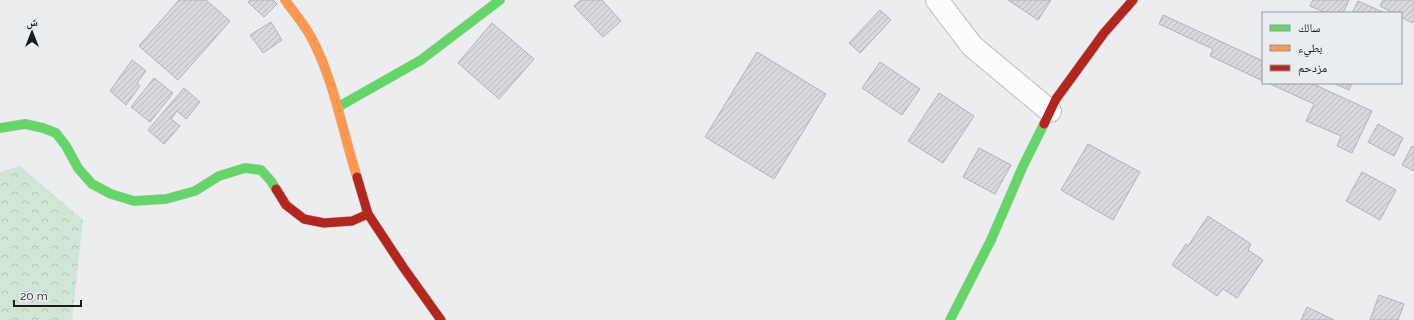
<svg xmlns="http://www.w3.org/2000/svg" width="1414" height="320" font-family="Raleway,'Noto Naskh Arabic',sans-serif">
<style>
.park{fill:url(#park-crowns)}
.building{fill:url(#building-hatch);stroke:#b3b3b5}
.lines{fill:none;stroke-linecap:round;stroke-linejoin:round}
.street-casing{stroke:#babbbd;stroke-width:24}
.fast-casing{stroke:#babbbd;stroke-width:10}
.slow-casing{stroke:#babbbd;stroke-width:10}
.jam-casing{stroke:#babbbd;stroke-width:10}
.street{stroke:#fcfcfd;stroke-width:22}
.fast{stroke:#63d668;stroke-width:9}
.slow{stroke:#ff974d;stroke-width:9}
.jam{stroke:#b3261e;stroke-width:9}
</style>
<defs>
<pattern id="park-crowns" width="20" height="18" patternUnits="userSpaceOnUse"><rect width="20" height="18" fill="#d0e5d6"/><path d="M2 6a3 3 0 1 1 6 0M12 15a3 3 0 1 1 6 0" fill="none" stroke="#b2c4b7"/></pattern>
<pattern id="building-hatch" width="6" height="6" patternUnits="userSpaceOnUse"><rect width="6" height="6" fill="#dbd7df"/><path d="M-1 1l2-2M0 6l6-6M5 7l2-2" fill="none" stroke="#bbb8bf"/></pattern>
</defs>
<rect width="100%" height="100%" fill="#ebedef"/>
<path class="park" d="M20 166 83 220 72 320H0V172Z"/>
<g class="building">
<path d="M179 0H206L230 21 178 80 139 46Z"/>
<path d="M250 0H273L277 4 264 17 248 2Z"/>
<path d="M581 0H602L621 21 603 37 574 6Z"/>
<path d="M1008 0H1051L1038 20Z"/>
<path d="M1313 0H1349L1343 13H1326L1310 6Z"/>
<path d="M1383 0H1412L1414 1V20L1412 23 1401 17V13H1393L1380 6Z"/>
<path d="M1358 1 1385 13H1352Z"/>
<path d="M880 10 891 20 860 53 849 43Z"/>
<path d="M1163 15 1263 61V81L1210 56 1213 49 1159 24Z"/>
<path d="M271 22 282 40 263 53 250 35Z"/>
<path d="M492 23 534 59 499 99 458 63Z"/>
<path d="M757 52 826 94 774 179 705 137Z"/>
<path d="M132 60 146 71 137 83 140 86 126 105 110 91Z"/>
<path d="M880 62 920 89 902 115 862 88Z"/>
<path d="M154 78 173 93 150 122 131 107Z"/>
<path d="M1268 83H1311L1372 111 1352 153 1337 146 1341 136 1306 121 1314 104Z"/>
<path d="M1333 83H1352L1349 90Z"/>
<path d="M184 88 200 102 186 119 177 111 171 119 180 126 164 144 148 130Z"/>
<path d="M939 93 974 116 943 163 908 141Z"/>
<path d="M1378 124 1403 138 1394 156 1368 142Z"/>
<path d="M1088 144 1140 172 1113 220 1061 190Z"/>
<path d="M1412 146 1414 147V171L1402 165Z"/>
<path d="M979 148 1011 165 995 194 963 177Z"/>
<path d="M1362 172 1396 190 1380 220 1346 201Z"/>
<path d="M1208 216 1251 244 1248 250 1263 260 1237 298 1223 289 1217 296 1172 265 1186 244 1188 246Z"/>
<path d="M1379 295 1404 304 1398 320H1370Z"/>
<path d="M1307 307 1334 320H1301Z"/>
</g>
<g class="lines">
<defs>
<path id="street" d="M937 0 972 46 1050 111"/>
<g id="fast">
<path d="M338 107 421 60 500 0"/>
<path d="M0 128 25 124 43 128 56 133 66 146 78 168 92 184 111 194 134 201 166 199 195 191 219 176 245 168 261 170 271 181 276 189"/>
<path d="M950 320 991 240 1023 166 1044 124"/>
</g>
<path id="slow" d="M285 0C293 11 303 23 310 35 334 79 342 130 357 177"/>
<g id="jam">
<path d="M1044 124 1056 99 1104 33 1133 0"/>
<path d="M357 177 368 214 403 267 441 320"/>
<path d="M276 189 286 205 304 219 324 223 352 221 368 214"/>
</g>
</defs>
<use href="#street" class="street-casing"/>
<use href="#fast" class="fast-casing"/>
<use href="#slow" class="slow-casing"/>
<use href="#jam" class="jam-casing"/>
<use href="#street" class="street"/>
<use href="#fast" class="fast"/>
<use href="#slow" class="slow"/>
<use href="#jam" class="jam"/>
</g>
<rect x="1262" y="12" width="140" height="72" fill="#e9ecf1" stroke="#96989c"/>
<rect x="1270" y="25" width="20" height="6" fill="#63d668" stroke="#96989c"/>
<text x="1298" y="32" font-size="12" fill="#1a1b1c">سالك</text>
<rect x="1270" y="45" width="20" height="6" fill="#ff974d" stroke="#96989c"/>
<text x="1298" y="52" font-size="12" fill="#1a1b1c">بطيء</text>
<rect x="1270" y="65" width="20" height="6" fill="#b3261e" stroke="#96989c"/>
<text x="1298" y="72" font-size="12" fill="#1a1b1c">مزدحم</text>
<g transform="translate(32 32)" stroke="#e9ecf1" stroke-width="3" paint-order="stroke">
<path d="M0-3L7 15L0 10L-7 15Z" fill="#1a1b1c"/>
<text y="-6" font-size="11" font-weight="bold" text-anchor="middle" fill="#1a1b1c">ش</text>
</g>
<path d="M14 300v6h67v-6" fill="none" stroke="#1a1b1c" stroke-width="2"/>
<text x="20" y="300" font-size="12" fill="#1a1b1c" stroke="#e9ecf1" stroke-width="3" paint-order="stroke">20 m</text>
</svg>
